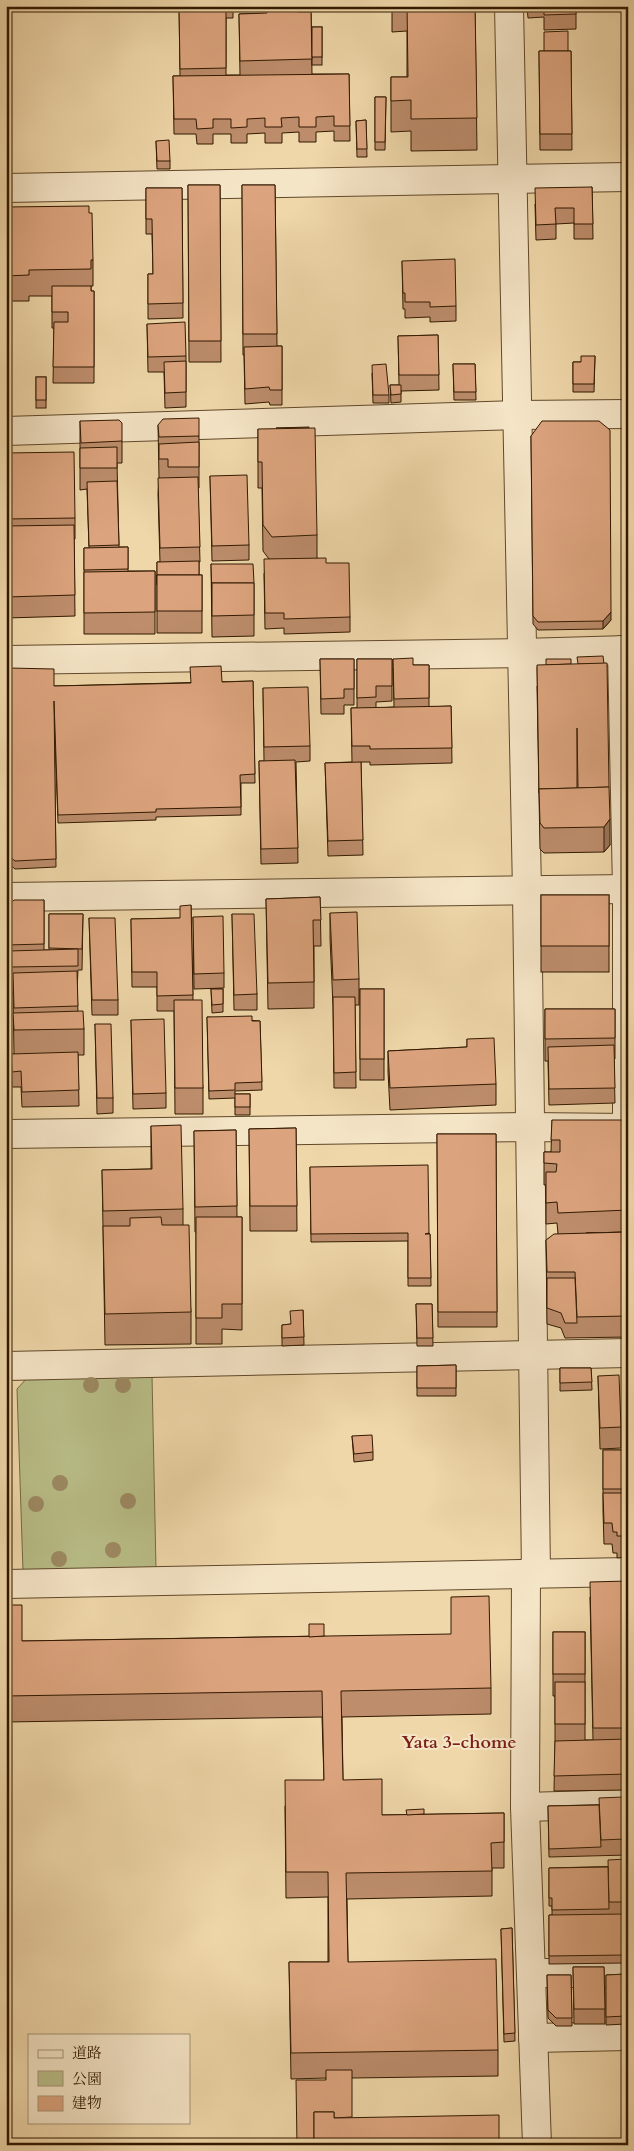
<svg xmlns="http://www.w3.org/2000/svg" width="634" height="2151" font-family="Cardo,'Noto Serif JP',serif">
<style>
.green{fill:#b9be88;stroke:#756c44}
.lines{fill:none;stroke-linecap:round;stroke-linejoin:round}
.minor-casing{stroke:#60482a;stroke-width:30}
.tertiary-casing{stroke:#60482a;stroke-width:30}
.minor{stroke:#f5e5c7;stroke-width:28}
.tertiary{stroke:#f5e5c7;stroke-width:28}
.tree{fill:#9d8a63}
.wall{fill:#bd8d6c;stroke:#311900}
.shaded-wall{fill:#9a7358;stroke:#311900}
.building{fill:#dca47e;stroke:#311900}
.labels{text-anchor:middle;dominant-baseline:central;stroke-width:4;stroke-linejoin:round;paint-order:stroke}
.neighbourhood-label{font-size:18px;font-weight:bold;fill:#7a1f14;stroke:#f5e5c7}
</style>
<rect width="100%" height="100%" fill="#efd7a9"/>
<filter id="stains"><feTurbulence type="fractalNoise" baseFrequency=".004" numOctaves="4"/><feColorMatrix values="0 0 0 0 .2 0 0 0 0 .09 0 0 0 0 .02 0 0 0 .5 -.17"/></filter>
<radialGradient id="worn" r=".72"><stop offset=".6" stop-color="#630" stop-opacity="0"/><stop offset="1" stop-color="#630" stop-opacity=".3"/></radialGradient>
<path class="green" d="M152 1375 156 1569 23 1571 17 1389 26 1379Z"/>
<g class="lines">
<defs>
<g id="minor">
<path d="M509 6 527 891 536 1574"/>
<path d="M6 431 517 415 628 414"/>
<path d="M622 650 627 889V1128"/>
<path d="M6 660 522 653 628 650"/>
<path d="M6 1134 529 1127 628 1128"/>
<path d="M6 1366 628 1353"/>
<path d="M526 1573 525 1807 537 2145"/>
<path d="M6 1584 628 1572"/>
<path d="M525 1807 628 1804"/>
<path d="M531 1973H628"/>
<path d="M533 2038 628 2036"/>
</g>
<g id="tertiary">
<path d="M6 188 628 177"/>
<path d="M6 897 628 889"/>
</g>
</defs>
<use href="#minor" class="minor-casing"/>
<use href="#tertiary" class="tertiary-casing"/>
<use href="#minor" class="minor"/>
<use href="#tertiary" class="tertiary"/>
</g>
<g class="tree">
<circle cx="91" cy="1385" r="8"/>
<circle cx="123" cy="1385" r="8"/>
<circle cx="60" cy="1483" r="8"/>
<circle cx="128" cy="1501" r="8"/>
<circle cx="36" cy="1504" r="8"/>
<circle cx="113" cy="1550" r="8"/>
<circle cx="59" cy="1559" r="8"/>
</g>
<g class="wall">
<path d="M179 6H233V18H226V75H240L239 14 267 13V6L298 12H311L312 74H349L350 141H334V131L316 132V142H299V132L282 133V143H265V133L247 134V143H231V134H213V144H197L196 134H174L173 76H180Z"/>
<path d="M392 6H475L477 150 411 151V131L391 132V77H407V31L392 32Z"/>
<path d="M527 6H576V29L544 30V17L528 18Z"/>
<rect x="312" y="27" width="10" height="38"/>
<path d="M539 51H571L572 150H540Z"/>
<path d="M375 97H386L385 150H375Z"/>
<path d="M366 120 367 157H357L356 121Z"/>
<path d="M156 141 170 161V169H157Z"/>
<path d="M188 185H220L221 362H189Z"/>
<path d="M242 185H275L277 346H282V405H270L269 402 245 404 244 355H243Z"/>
<path d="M592 187 593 239H574V223L556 224V239L536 240 535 204Z"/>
<path d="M146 188H182L183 318 148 319V274H153L152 234H146Z"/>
<path d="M6 207 93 260V286H91V291H94V383H53L54 328H52V296H29V301H6Z"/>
<path d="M402 261 456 306V321L430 322V317L405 318V309H403Z"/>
<path d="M147 324 186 356V407L165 408 164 372H148Z"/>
<path d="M438 335 439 390 401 391V402L391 403 390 385H399L398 336Z"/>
<path d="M595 356 594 392H573V362H581Z"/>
<path d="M453 364H475L476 400H454Z"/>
<path d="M372 373 389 395V403H373Z"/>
<rect x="36" y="377" width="10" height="31"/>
<path d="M80 421 122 441V463H117L119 547H128V571H155V634H84V548H89L87 489 80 490Z"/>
<path d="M158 425 199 436V488H198L200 562H199V575H202V633H157V562H160L158 494 159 478Z"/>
<path d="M258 429 317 535V558L326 563 350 617V632L284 634V628L265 629 264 574 269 559 263 551 262 488H258Z"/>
<path d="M531 436 611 620 603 629 538 630 533 624Z"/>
<path d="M6 453 75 518V539H74L75 616 6 618Z"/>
<path d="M210 476 249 545V560L212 561Z"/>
<path d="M211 564 254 583V636L212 637Z"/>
<path d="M320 659H354V705H344V714H321Z"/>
<path d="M357 659H392V701L376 702V708L394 707 393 659 413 665H429V707L451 706 452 763 370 765V762H361L363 855 328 856 325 763 352 762 351 708H357Z"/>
<path d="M571 664 610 845 604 852 544 853 540 849 537 686Z"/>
<path d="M253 681 255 783H241V815L156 817V820L58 823 54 712 56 867 15 869 7 862 6 829 54 686Z"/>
<path d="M263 688 310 746V761L296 762 298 863 261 864 259 761H264Z"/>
<rect x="541" y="895" width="68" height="77"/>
<path d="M320 897 321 946H314V1008L268 1009 266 899Z"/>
<path d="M44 900V950H49V914H83L82 970H78L77 991 78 1011 84 1029V1055H78L79 1106 22 1107 21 1087H12L11 1054H14L13 993H10L9 971H7L6 907Z"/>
<path d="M191 905 193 1000 203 1088V1114H175L174 1011H157V987H132L131 919 180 918Z"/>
<path d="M330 913 359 979V1005H355L356 1088H334L333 1006 330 939Z"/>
<path d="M232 914 257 994V1010H234Z"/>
<path d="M193 917 224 973V988L194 989Z"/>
<path d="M89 918 118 1000V1015H92Z"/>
<path d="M211 989H223V1012L212 1013Z"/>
<rect x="360" y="989" width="24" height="91"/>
<path d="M545 1009H615V1059H614L615 1103 549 1105 548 1061H545Z"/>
<path d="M207 1017 260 1021 262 1090 235 1091V1094H250V1115H235V1098L209 1099Z"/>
<path d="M131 1020 166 1093V1108L133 1109Z"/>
<path d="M95 1024 113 1098V1113L97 1114Z"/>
<path d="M467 1039 496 1084V1105L390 1110 388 1072V1051L467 1047Z"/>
<path d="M552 1120 628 1189V1232L586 1233 628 1232V1337L565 1338 561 1328 547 1324 546 1240 558 1234 557 1223 546 1224V1185H544V1152H551Z"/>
<path d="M151 1126 183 1209V1225L191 1312V1344L105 1345 102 1170 151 1169Z"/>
<path d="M296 1128 297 1231H250L249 1129Z"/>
<path d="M236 1130 237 1217H242V1330L222 1329V1344H196V1232H195L194 1131Z"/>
<path d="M437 1134H496L497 1327H438Z"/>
<path d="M310 1167 430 1234 431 1286H408V1241L311 1242Z"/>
<path d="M416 1304H432L433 1346H417Z"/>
<path d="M303 1310 304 1345 282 1346V1325L291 1324Z"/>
<path d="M625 1355H628V1446L625 1445Z"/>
<path d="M456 1365V1396H417V1366Z"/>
<path d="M560 1368H591L592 1390 560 1391Z"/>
<path d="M598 1376 621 1427V1448L600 1449Z"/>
<path d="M352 1436 373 1452V1460L354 1462Z"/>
<path d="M603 1450H628V1557L617 1558V1553H613L612 1544H604L603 1511Z"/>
<path d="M628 1581V1790L554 1791 555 1743V1696H553V1632H585V1740H593L590 1597Z"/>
<path d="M6 1605 22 1641 324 1636 491 1688V1714L342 1717 343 1780 382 1815 504 1813V1868H492V1896L347 1899 348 1962 498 2050V2076L352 2078 297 2145 326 2080V2078L291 2079 289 1962H328V1897L286 1898 285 1806 324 1780 322 1717 6 1722Z"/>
<path d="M628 1804V1855L549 1857 548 1806Z"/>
<path d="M628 1866V1917H624L625 1963 549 1964V1915H552V1906H549V1868Z"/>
<path d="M512 1928 515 2041 504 2042 501 1929Z"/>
<path d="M573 1967H604L605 2024H574Z"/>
<path d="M626 1974V2024L606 2025V1975Z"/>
<path d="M547 1975H571L572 2026H556L548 2018Z"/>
</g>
<g class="shaded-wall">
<path d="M611 612V620L603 629V621Z"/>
<path d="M610 819V845L604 852V827Z"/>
</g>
<g class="building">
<path d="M179 6H226V68L180 69Z"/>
<path d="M267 6H298V12H311L312 59 240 61 239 14 267 13Z"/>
<path d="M407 6H475L477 118 411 119V100L391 101V77H408Z"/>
<path d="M544 6H576V14L544 15Z"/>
<rect x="312" y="27" width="10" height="30"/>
<path d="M568 31V51H544V32Z"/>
<path d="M539 51H571L572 134H540Z"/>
<path d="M349 74 350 126H334V116L316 117V127H299V117L281 118 282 127H265V118L247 119V127L231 128V119H213V128L197 129 196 119H174L173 76Z"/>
<path d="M375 97H386L385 142H375Z"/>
<path d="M366 120 367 149H357L356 121Z"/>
<path d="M169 140 170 161H157L156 141Z"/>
<path d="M188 185H220L221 341H189Z"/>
<path d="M242 185H275L277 334H243Z"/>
<path d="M592 187 593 224H574V208H555L556 224 536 225 535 188Z"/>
<path d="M146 188H182L183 303 148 304V274H153L152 219H146Z"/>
<path d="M89 206V213H92L93 260H91V269L29 270V275L6 276V207Z"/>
<path d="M455 259 456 306 430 307V302H405V293H403L402 261Z"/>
<path d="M52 286H91V291H94V367H53L54 322H68V312H52Z"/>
<path d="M185 322 186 356 148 357 147 324Z"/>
<path d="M438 335 439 375H399L398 336Z"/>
<path d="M282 346V390H270L269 387 245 389 244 347Z"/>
<path d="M581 356H595L594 384H573V362H581Z"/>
<path d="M186 361V392L165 393 164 362Z"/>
<path d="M386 364 389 395H373L372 365Z"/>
<path d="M453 364H475L476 392H454Z"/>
<rect x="36" y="377" width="10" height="23"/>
<path d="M390 385H401V394L391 395Z"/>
<path d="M199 418V436L159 437 158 425 163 419Z"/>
<path d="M119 420 122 423V441L81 443 80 421Z"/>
<path d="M542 421H599L610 430 611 612 603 621 538 622 533 616 531 436Z"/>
<path d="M309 427V428H276Z"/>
<path d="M315 428 317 535 272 537 263 525 262 462H258V429Z"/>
<path d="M199 442V467H168V459H159V444Z"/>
<path d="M117 447V468H80V448Z"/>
<path d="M74 452 75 518 6 519V453Z"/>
<path d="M247 475 249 545 212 546 210 476Z"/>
<path d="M198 477 200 547 160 548 158 478Z"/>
<path d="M117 481 119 545 89 546 87 482Z"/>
<path d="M74 525 75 595 6 597V526Z"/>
<path d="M128 547V569L84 570V548Z"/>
<path d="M326 558V563H349L350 617 284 619V613H265L264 559Z"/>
<path d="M199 561V575H157V585V562Z"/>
<path d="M211 564H253L254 583H212V597Z"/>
<path d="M155 571V612L84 613V572Z"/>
<rect x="157" y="575" width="45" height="36"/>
<path d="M212 583H254V615L212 616Z"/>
<path d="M603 656 604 664H578L577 657Z"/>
<path d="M413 658V665H429V698L394 699 393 659Z"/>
<path d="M320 659H354V689H344V698L321 699Z"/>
<path d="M357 659H392V686H376V697L357 698Z"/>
<path d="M546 659H571V664L546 665Z"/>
<path d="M607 663 609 787 578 788 577 728V788L539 789V793L537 665Z"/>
<path d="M221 666 222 682 253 681 255 774 240 775 241 807 156 809V812L58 815 54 701 56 859 15 861 7 854 6 673 9 668 54 669V686L191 683 190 667Z"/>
<path d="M308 687 310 746 264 747 263 688Z"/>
<path d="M451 706 452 748 370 749V746H352L351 708Z"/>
<path d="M295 760 298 848 261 849 259 761Z"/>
<path d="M361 762 363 840 328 841 325 763Z"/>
<path d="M609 787 610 819 604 827 544 828 540 823 539 789Z"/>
<rect x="541" y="895" width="68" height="51"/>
<path d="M320 897 321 920H313L314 982 268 983 266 899Z"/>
<path d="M14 900H44V944L7 945 6 907Z"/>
<path d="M191 905 193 995 157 996V972H132L131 919 180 918V906Z"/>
<path d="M357 912 359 979 333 980 330 913Z"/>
<path d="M49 914H83L82 949 49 948Z"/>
<path d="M232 914H254L257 994 234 995Z"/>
<path d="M223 916 224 973 194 974 193 917Z"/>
<path d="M89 918H115L118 1000H92Z"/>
<path d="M78 949V966L10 967 9 951Z"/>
<path d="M77 971 78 1006 14 1008 13 973Z"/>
<path d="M211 989H223V1004L212 1005Z"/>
<rect x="360" y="989" width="24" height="70"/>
<path d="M333 997H355L356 1072 334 1073Z"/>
<path d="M174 1000H202L203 1088H175Z"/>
<path d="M545 1009H615V1038L545 1039Z"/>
<path d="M83 1011 84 1029 14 1030 13 1013Z"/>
<path d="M252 1016V1021H260L262 1082 235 1083V1090L209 1091 207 1017Z"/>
<path d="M164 1019 166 1093 133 1094 131 1020Z"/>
<path d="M95 1024H111L113 1098H97Z"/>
<path d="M494 1038 496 1084 390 1088 388 1051 467 1047V1039Z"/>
<path d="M614 1045 615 1088 549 1089 548 1047Z"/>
<path d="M78 1052 79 1090 22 1092 21 1071 12 1072 11 1054Z"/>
<rect x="235" y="1094" width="15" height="13"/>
<path d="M552 1120H625L628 1189V1210L558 1213 557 1202 546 1203V1172H556L557 1164 544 1163V1152H560V1140H551Z"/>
<path d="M181 1125 183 1209 103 1211 102 1170 152 1169 151 1126Z"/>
<path d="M296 1128 297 1206H250L249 1129Z"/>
<path d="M236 1130 237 1206 195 1207 194 1131Z"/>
<path d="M437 1134H496L497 1312H438Z"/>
<path d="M428 1165 429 1233 425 1234H430L431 1278H408V1233L311 1234 310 1167Z"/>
<path d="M161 1217 162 1225H189L191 1312 105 1314 103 1226H130V1218Z"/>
<path d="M196 1217H242V1304H222V1318H196Z"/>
<path d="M628 1232V1316L577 1317 575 1272H547L546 1240 554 1234Z"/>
<path d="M547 1278H575L577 1323H565L561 1313 547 1308Z"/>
<path d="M416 1304H432L433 1338H417Z"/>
<path d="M303 1310 304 1337 282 1338V1325L291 1324 290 1311Z"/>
<rect x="625" y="1355" width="3" height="29"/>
<path d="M456 1365V1388H417V1366Z"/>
<path d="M560 1368H591L592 1382 560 1383Z"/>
<path d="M619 1375 621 1427 600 1428 598 1376Z"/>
<rect x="625" y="1387" width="3" height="37"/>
<path d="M372 1435 373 1452 354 1454 352 1436Z"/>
<rect x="603" y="1450" width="25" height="39"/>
<path d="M603 1493H628V1536H617V1532H613L612 1523H604Z"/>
<path d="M628 1581V1728H593L590 1582Z"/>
<path d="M489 1596 491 1688 341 1691 343 1780 382 1779V1815L504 1813V1842L491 1843 492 1871 346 1873 348 1962 496 1959 498 2050 291 2053 289 1962H329L328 1872H286L285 1780H324L322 1691 6 1696V1605H22V1641L451 1634V1597Z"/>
<path d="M309 1624H324V1636L309 1637Z"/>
<rect x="553" y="1632" width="32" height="42"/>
<rect x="555" y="1682" width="30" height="42"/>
<path d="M628 1739V1774L554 1776 555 1741Z"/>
<path d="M623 1797 625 1839 601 1840 599 1798Z"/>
<path d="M623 1804H628V1847H625Z"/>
<path d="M599 1805 601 1847 549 1849 548 1806Z"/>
<path d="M424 1809V1814L407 1815 406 1810Z"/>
<path d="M627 1859V1902H609L608 1860Z"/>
<path d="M627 1866H628L627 1909Z"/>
<path d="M608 1867 609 1909 552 1910V1898H549V1868Z"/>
<path d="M624 1914 625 1955 549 1956V1915Z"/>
<path d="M512 1928 515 2033 504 2034 501 1929Z"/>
<path d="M573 1967H604L605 2009H574Z"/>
<path d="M626 1974V2016L606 2017V1975Z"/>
<path d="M547 1975H571L572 2018H556L548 2010Z"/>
<path d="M326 2070H352V2117L334 2118V2112H314V2145H297L296 2080H326Z"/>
<path d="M314 2112H334V2118L499 2115V2145H314Z"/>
<path d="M610 2144V2145H582Z"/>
</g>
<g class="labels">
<g class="neighbourhood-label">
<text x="459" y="1742">Yata 3-chome</text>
</g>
</g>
<rect width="634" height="2151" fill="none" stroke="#efd7a9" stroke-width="25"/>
<rect x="8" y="8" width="619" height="2136" fill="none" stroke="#311900" stroke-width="2.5"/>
<rect x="12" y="12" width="609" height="2126" fill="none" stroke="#311900"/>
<rect x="28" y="2034" width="162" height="90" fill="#f5e5c7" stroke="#a79377"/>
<rect x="38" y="2050" width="25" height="8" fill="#f5e5c7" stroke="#a79377"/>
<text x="72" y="2058" font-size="15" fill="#311900">道路</text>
<rect x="38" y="2071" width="25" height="15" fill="#b9be88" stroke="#a79377"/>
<text x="72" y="2084" font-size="15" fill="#311900">公園</text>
<rect x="38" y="2096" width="25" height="15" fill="#dca47e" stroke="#a79377"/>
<text x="72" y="2108" font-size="15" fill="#311900">建物</text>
<rect width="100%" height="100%" filter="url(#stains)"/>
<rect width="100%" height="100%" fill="url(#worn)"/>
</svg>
